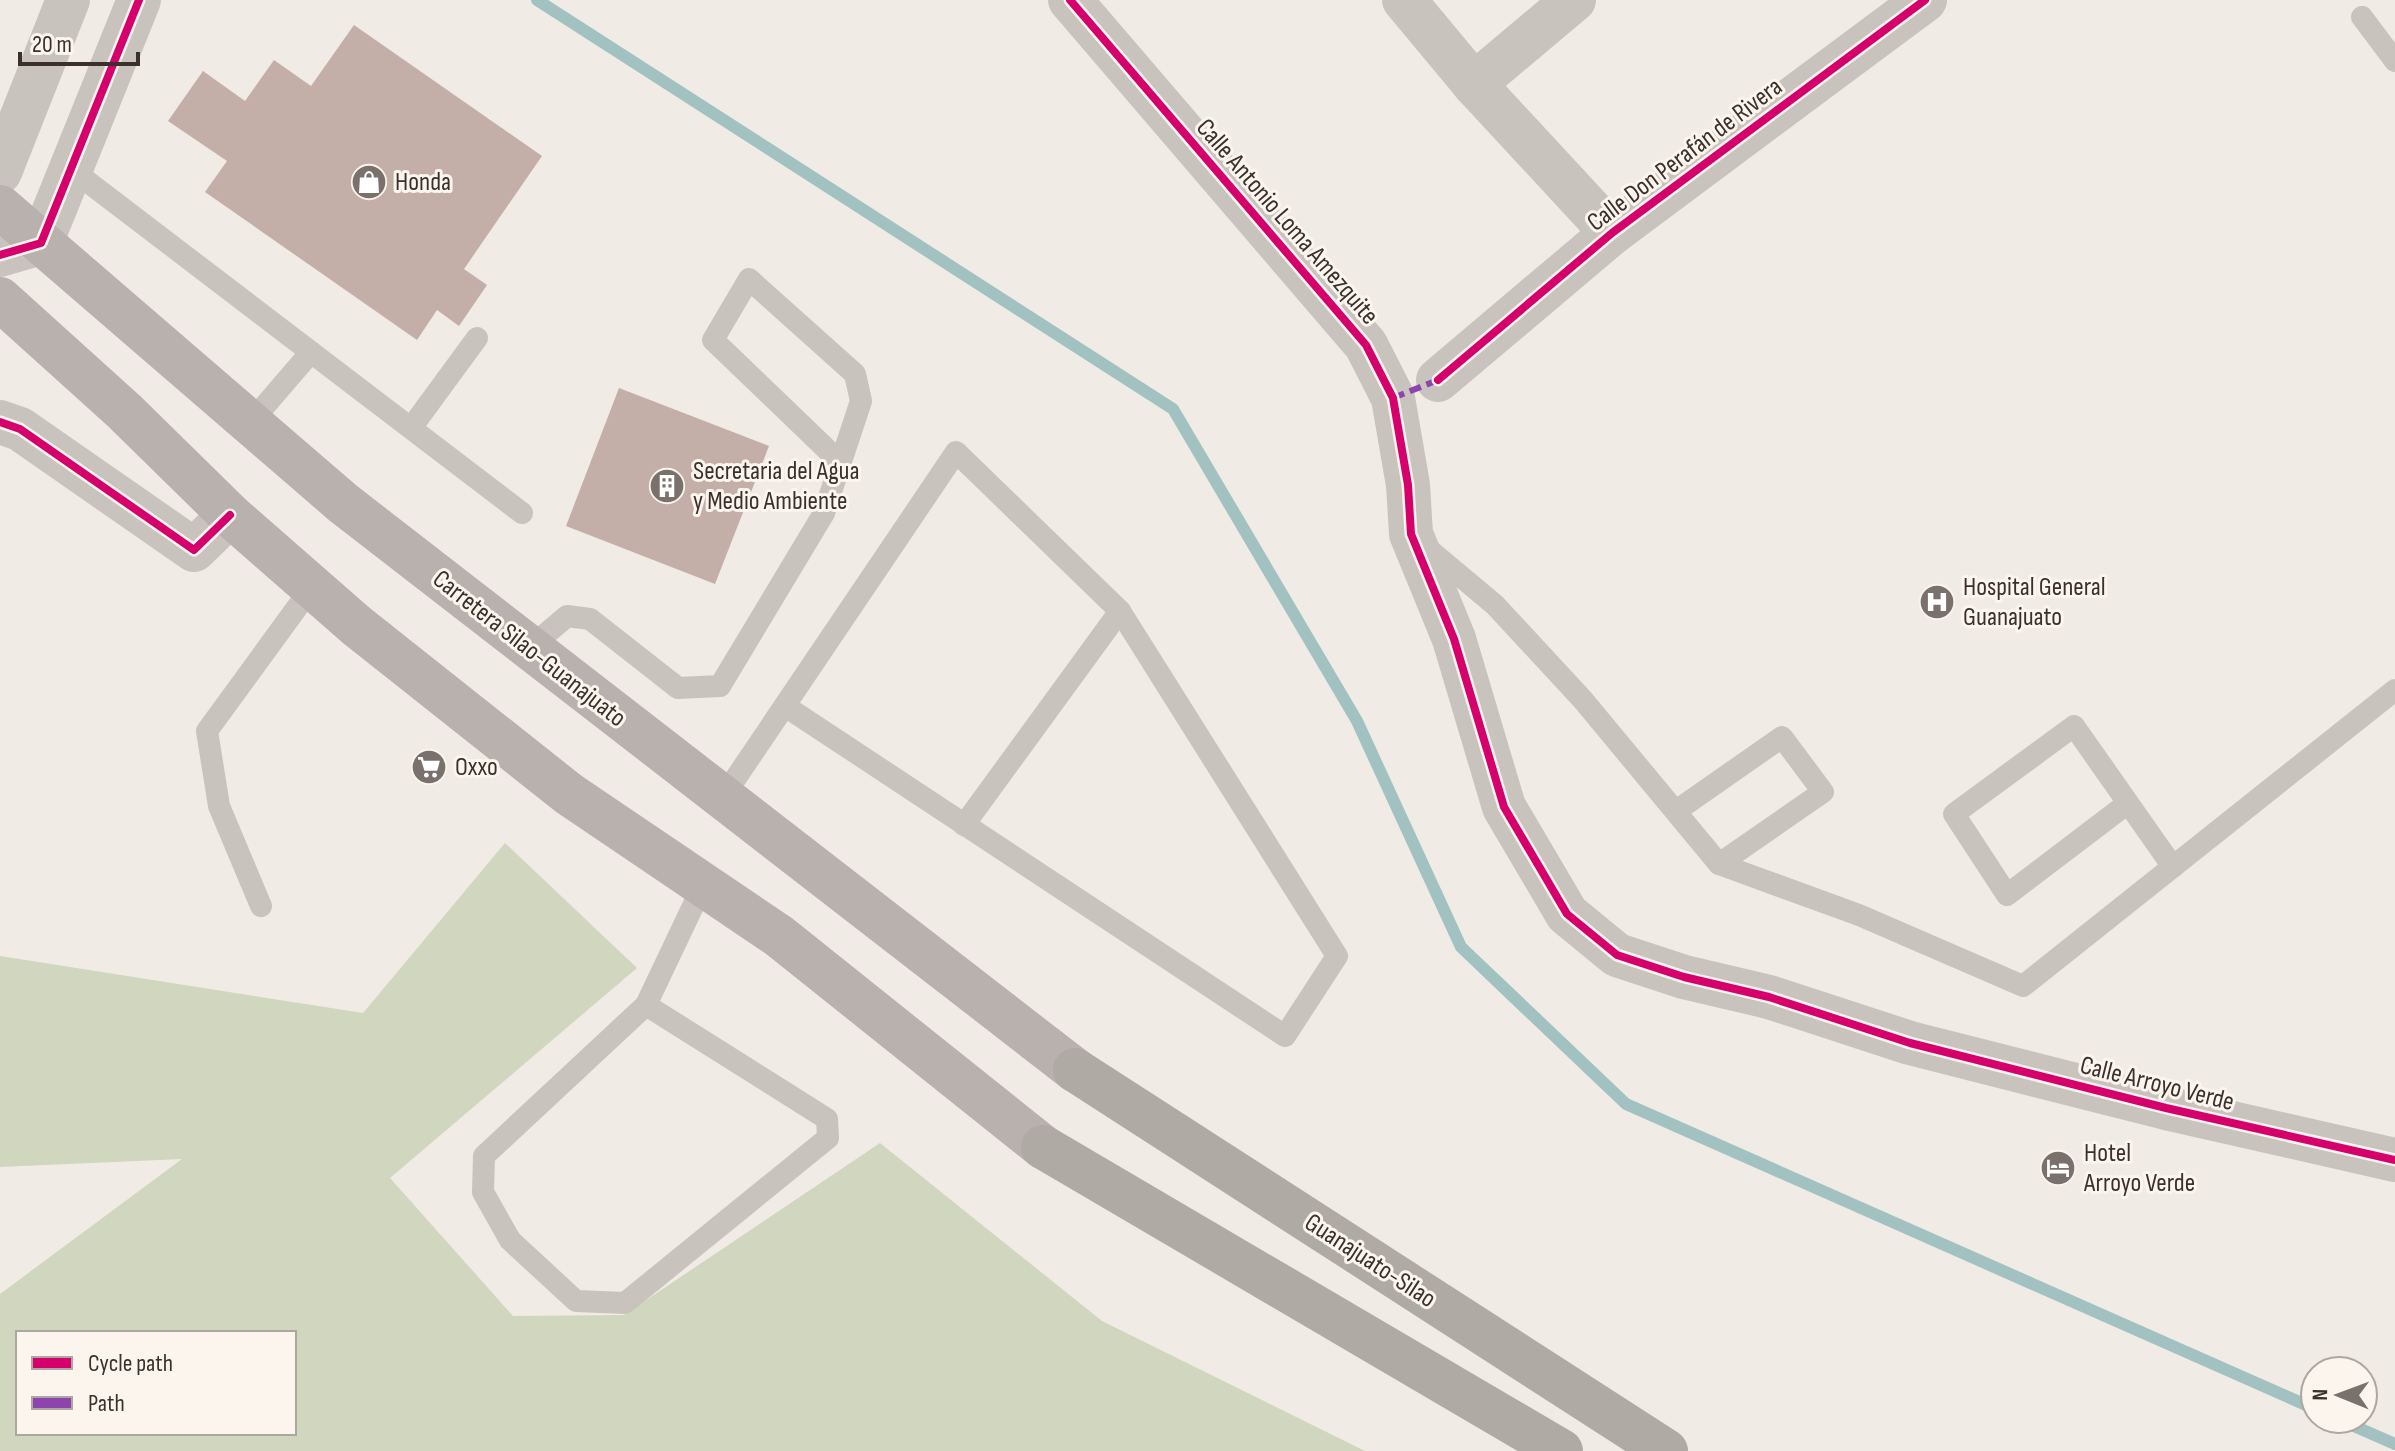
<svg xmlns="http://www.w3.org/2000/svg" width="2395" height="1451" font-family="'Sofia Sans Condensed',sans-serif">
<style>
.green{fill:#d1d6bf;fill-rule:evenodd}
.lines{fill:none;stroke-linecap:round;stroke-linejoin:round}
.stream{stroke:#a1c2c1;stroke-width:12}
.building{fill:#c3afa7}
.service{stroke:#c9c3be;stroke-width:22}
.minor{stroke:#c9c3be;stroke-width:44}
.primary{stroke:#b8b1ad;stroke-width:44}
.motorway{stroke:#afaaa4;stroke-width:44}
.quiet{stroke:#8e44ad;stroke-width:6;stroke-dasharray:12 6;stroke-linecap:butt}
.cycleway-casing{stroke:#fbf5ee;stroke-width:13}
.cycleway{stroke:#d6006c;stroke-width:8}
.labels{text-anchor:middle;dominant-baseline:central;stroke-width:6;stroke-linejoin:round;paint-order:stroke}
.street-label{font-size:26px;fill:#3b302b;stroke:#fbf5ee}
.poi-label{font-size:26px;fill:#3b302b;stroke:#fbf5ee;text-anchor:start}
</style>
<rect width="100%" height="100%" fill="#f0ebe5"/>
<path class="green" d="M505 843 637 968 390 1178 513 1316 624 1315 880 1143 1102 1321 1365 1451H0V1294L182 1159 0 1167V956L363 1013ZM18 1333H294V1433H18Z"/>
<g class="lines">
<g class="stream">
<path d="M537 0 1173 409 1357 721 1461 947 1626 1104 2315 1409"/>
<path d="M2338 1419 2395 1444"/>
</g>
</g>
<g class="building">
<path d="M354 25 542 156 464 269 487 285 459 326 437 310 417 340 205 192 227 161 168 121 203 71 245 101 274 60 311 86Z"/>
<path d="M619 388 769 446 715 584 566 526Z"/>
</g>
<g class="lines">
<g class="service">
<path d="M2362 17 2395 61"/>
<path d="M71 169 522 513"/>
<path d="M250 423 311 352"/>
<path d="M411 428 477 338"/>
<path d="M1427 548 1495 605 1583 700 1719 864 1859 915 2023 986 2395 690"/>
<path d="M527 650 567 616 590 619 678 688 720 686 824 513 861 401 855 374 749 279 713 340 841 463"/>
<path d="M723 797 956 452 1120 611 1337 956 1285 1036 785 706"/>
<path d="M2128 803 2007 895 1954 814 2074 726 2173 867"/>
<path d="M1676 811 1782 737 1823 792 1719 864"/>
<path d="M964 825 1120 611"/>
<path d="M261 906 219 806 207 731 312 587"/>
<path d="M646 1005 484 1156 483 1192 510 1240 576 1301 625 1303 828 1138 827 1119 646 1005 703 885"/>
</g>
<g class="minor">
<path d="M1070 0 1366 345 1393 398 1408 485 1411 534 1454 639 1504 807 1567 914 1617 955 1684 977 1769 997 1910 1043 2166 1108 2395 1160"/>
<path d="M1404 0 1474 84 1612 233"/>
<path d="M1474 84 1574 0"/>
<path d="M0 172 68 0"/>
<path d="M0 255 41 243 139 0"/>
<path d="M1438 380 1612 233 1925 0"/>
<path d="M0 422 20 429 194 550 230 515"/>
</g>
<g class="primary">
<path d="M0 207 343 503 1075 1070"/>
<path d="M0 299 124 411 230 515 357 626 569 794 779 936 1043 1147"/>
</g>
<g class="motorway">
<path d="M1075 1070 1666 1451"/>
<path d="M1043 1147 1561 1451"/>
</g>
<path class="quiet" d="M1393 398 1438 380"/>
<defs>
<g id="cycleway">
<path d="M1070 0 1366 345 1393 398 1408 485 1411 534 1454 639 1504 807 1567 914 1617 955 1684 977 1769 997 1910 1043 2166 1108 2395 1160"/>
<path d="M0 255 41 243 139 0"/>
<path d="M1438 380 1612 233 1925 0"/>
<path d="M0 422 20 429 194 550 230 515"/>
</g>
</defs>
<use href="#cycleway" class="cycleway-casing"/>
<use href="#cycleway" class="cycleway"/>
</g>
<defs>
<symbol id="shop-disc" viewBox="-11 -11 22 22"><circle r="9.5" fill="#7a716c" stroke="#fbf5ee"/><path d="M-5-2.5h2.3a2.7 3.5 0 0 1 5.4 0H5L5.5 6h-11ZM-1.5-2.5h3a1.5 2.3 0 0 0-3 0Z" fill="#fff"/></symbol>
<symbol id="building-disc" viewBox="-11 -11 22 22"><circle r="9.5" fill="#7a716c" stroke="#fbf5ee"/><path d="M-4-6H4V6H1V3H-1V6H-4ZM-2.5-4.3h1.7v1.8h-1.7ZM.8-4.3h1.7v1.8H.8ZM-2.5-1h1.7V.8h-1.7ZM.8-1h1.7V.8H.8Z" fill="#fff"/></symbol>
<symbol id="hospital-disc" viewBox="-11 -11 22 22"><circle r="9.5" fill="#7a716c" stroke="#fbf5ee"/><path d="M-5-5h3v3.5h4V-5h3V5h-3V1.5h-4V5h-3Z" fill="#fff"/></symbol>
<symbol id="supermarket-disc" viewBox="-11 -11 22 22"><circle r="9.5" fill="#7a716c" stroke="#fbf5ee"/><path d="M-6-5.5h2.5l.6 2H6L4.5 2H-2.5L-4.4-4H-6ZM-1.5 3.2a1.3 1.3 0 1 0 .1 0ZM3 3.2a1.3 1.3 0 1 0 .1 0Z" fill="#fff"/></symbol>
<symbol id="hotel-disc" viewBox="-11 -11 22 22"><circle r="9.5" fill="#7a716c" stroke="#fbf5ee"/><path d="M-6-4.5h1.5V1H6V5H4.5V3h-9V5H-6ZM-4 0a1.8 1.8 0 1 1 3.6 0ZM.5 0V-2.5h3Q6-2.5 6 0Z" fill="#fff"/></symbol>
</defs>
<g fill-rule="evenodd">
<use href="#shop-disc" x="349" y="162" width="40" height="40"/>
<use href="#building-disc" x="647" y="466" width="40" height="40"/>
<use href="#hospital-disc" x="1917" y="582" width="40" height="40"/>
<use href="#supermarket-disc" x="409" y="747" width="40" height="40"/>
<use href="#hotel-disc" x="2038" y="1148" width="40" height="40"/>
</g>
<g class="labels">
<g class="street-label">
<text transform="translate(1685 155) rotate(-37)">Calle Don Perafán de Rivera</text>
<text transform="translate(1287 222) rotate(49)">Calle Antonio Loma Amezquite</text>
<text transform="translate(529 649) rotate(38)">Carretera Silao-Guanajuato</text>
<text transform="translate(2157 1084) rotate(14)">Calle Arroyo Verde</text>
<text transform="translate(1370 1261) rotate(33)">Guanajuato-Silao</text>
</g>
<g class="poi-label">
<text x="395" y="182">Honda</text>
<text x="693" y="471">Secretaria del Agua<tspan x="693" dy="30">y Medio Ambiente</tspan></text>
<text x="1963" y="587">Hospital General<tspan x="1963" dy="30">Guanajuato</tspan></text>
<text x="455" y="767">Oxxo</text>
<text x="2084" y="1153">Hotel<tspan x="2084" dy="30">Arroyo Verde</tspan></text>
</g>
</g>
<rect x="16" y="1331" width="280" height="104" fill="#fbf5ee" stroke="#aea6a0" stroke-width="2"/>
<rect x="32" y="1357" width="40" height="12" fill="#d6006c" stroke="#aea6a0" stroke-width="2"/>
<text x="88" y="1371" font-size="24" fill="#3b302b">Cycle path</text>
<rect x="32" y="1397" width="40" height="12" fill="#8e44ad" stroke="#aea6a0" stroke-width="2"/>
<text x="88" y="1411" font-size="24" fill="#3b302b">Path</text>
<g transform="translate(2339 1395) rotate(271)"><circle r="38" fill="#fbf5ee" stroke="#aea6a0" stroke-width="2"/>
<path d="M0-6L14 30L0 20L-14 30Z" fill="#7a716c"/>
<text y="-12" font-size="22" font-weight="bold" text-anchor="middle" fill="#3b302b">N</text>
</g>
<path d="M20 52v12h118v-12" fill="none" stroke="#3b302b" stroke-width="4"/>
<text x="32" y="52" font-size="24" fill="#3b302b" stroke="#fbf5ee" stroke-width="6" paint-order="stroke">20 m</text>
</svg>
